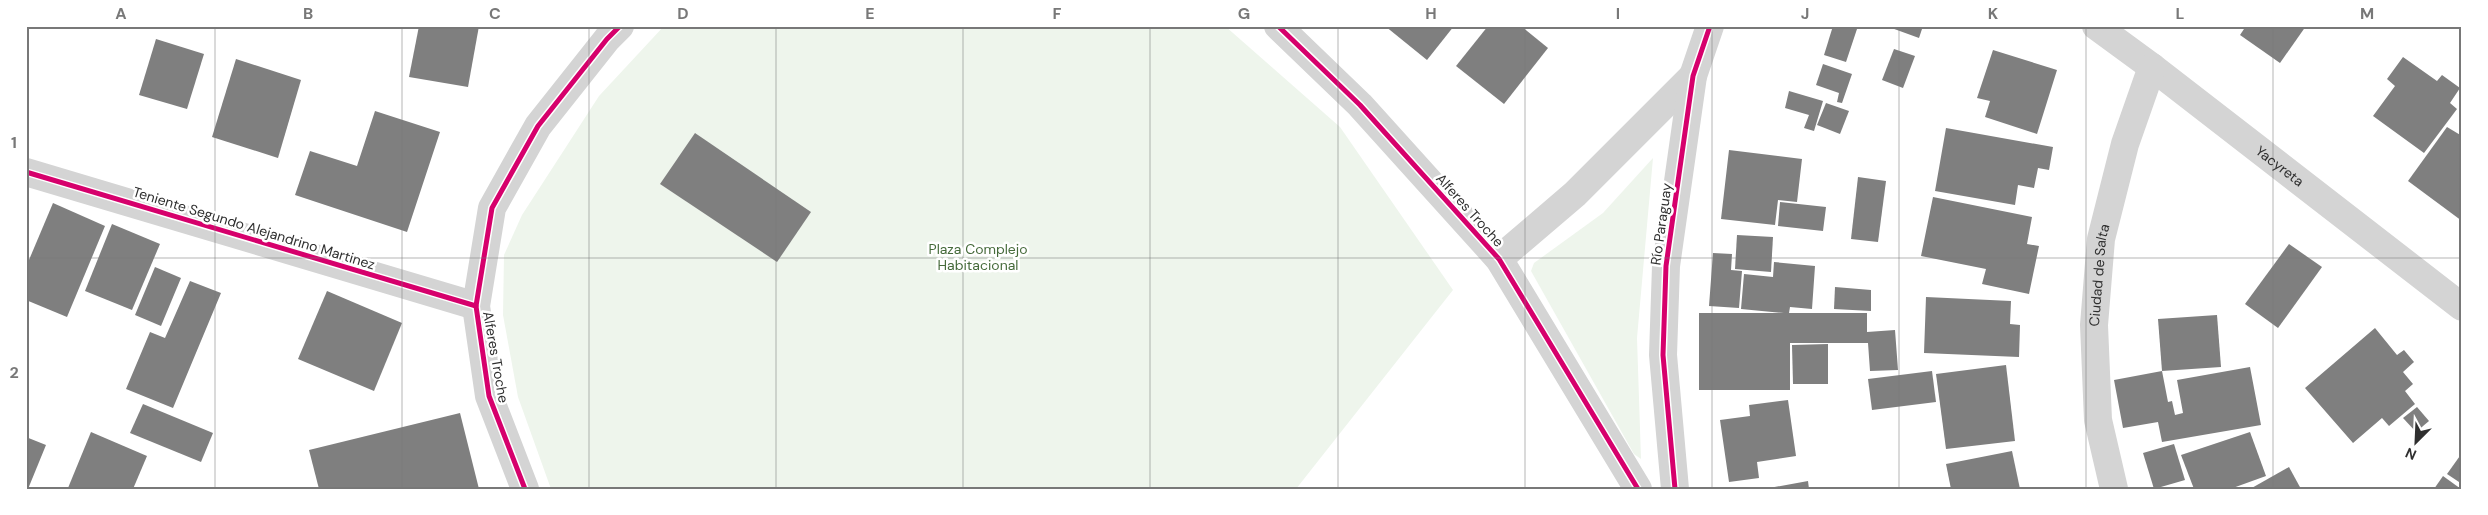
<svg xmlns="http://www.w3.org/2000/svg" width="2488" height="515" font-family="'DM Sans',sans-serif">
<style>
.green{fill:#eef5ec}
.building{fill:#7f7f7f}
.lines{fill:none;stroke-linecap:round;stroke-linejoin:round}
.minor{stroke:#d4d4d4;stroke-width:28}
.cycleway-casing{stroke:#fff;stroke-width:8}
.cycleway{stroke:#d6006c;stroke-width:5}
.grid{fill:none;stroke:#787878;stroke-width:1;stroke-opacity:0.55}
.labels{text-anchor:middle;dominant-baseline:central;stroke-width:5;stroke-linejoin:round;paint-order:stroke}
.street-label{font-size:14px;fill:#2f2f2f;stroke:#fff}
.park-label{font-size:14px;fill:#466b3b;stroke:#fff}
.neatline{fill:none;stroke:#787878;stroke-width:2}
.grid-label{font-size:16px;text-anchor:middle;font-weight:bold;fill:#787878}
</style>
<rect width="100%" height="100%" fill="#fff"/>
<g class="green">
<path d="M664 26H1225L1340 127 1453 290 1296 489H551L518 397 503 315 504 255 522 215 599 96Z"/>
<path d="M1653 158 1637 338 1641 459 1634 454 1531 271 1534 263 1603 213Z"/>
</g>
<g class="building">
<path d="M419 26H479L468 87 409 77Z"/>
<path d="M1385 26H1454L1427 60Z"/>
<path d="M1488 26H1521L1548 48 1504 104 1456 66Z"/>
<path d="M1833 26H1858L1846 62 1824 55Z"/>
<path d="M1886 26H1923L1919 38Z"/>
<path d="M2246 26H2306L2280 63 2240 35Z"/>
<path d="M156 39 204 54 187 109 139 95Z"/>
<path d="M1894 49 1915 56 1903 88 1882 80Z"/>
<path d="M1993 50 2057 70 2037 134 1985 117 1990 101 1977 98Z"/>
<path d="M2403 57 2437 81 2442 75 2460 88 2450 103 2457 109 2424 153 2373 116 2395 86 2387 79Z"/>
<path d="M236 59 301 80 278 158 212 137Z"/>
<path d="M1823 64 1852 74 1842 103 1837 102 1839 93 1816 85Z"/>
<path d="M1789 91 1823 101 1814 131 1804 128 1809 115 1785 108Z"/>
<path d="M1826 103 1849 111 1840 134 1817 125Z"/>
<path d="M375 111 440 132 407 232 295 195 310 151 357 166Z"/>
<path d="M2447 127 2462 136V221L2408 181Z"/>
<path d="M1946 128 2053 147 2049 170 2038 168 2034 188 2018 185 2015 205 1935 191Z"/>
<path d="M695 133 811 212 777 262 660 184Z"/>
<path d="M1729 150 1802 159 1797 202 1778 200 1775 225 1721 219Z"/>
<path d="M1858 177 1886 181 1878 242 1851 239Z"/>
<path d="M1933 197 2032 217 2027 244 2039 246 2029 294 1982 284 1986 269 1921 256Z"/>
<path d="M1780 202 1826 207 1823 231 1778 226Z"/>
<path d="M53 203 105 226 67 317 26 300V267Z"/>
<path d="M112 224 160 244 132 310 85 291Z"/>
<path d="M1737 235 1773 237 1771 272 1735 269Z"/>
<path d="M2289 244 2322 267 2278 328 2245 304Z"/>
<path d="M1713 253 1732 254 1731 270 1742 271 1739 308 1709 306Z"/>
<path d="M1774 262 1815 266 1812 309 1790 307 1789 313H1867V332L1895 330 1898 370 1870 371 1868 343H1790V390H1699V313H1784L1741 309 1744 274 1773 277Z"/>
<path d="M155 267 181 278 161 326 135 315Z"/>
<path d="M190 281 221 293 173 408 126 389 150 332 165 338Z"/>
<path d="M1835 287 1871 290V311L1834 309Z"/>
<path d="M327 291 402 323 374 391 298 359Z"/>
<path d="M1926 297 2011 301 2010 324 2020 325 2019 357 1924 353Z"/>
<path d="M2217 315 2221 367 2162 371 2158 319Z"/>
<path d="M2375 328 2397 355 2404 350 2414 362 2403 372 2413 384 2405 391 2415 404 2389 426 2382 418 2353 443 2305 388Z"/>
<path d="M1828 344V384H1793L1792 345Z"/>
<path d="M2006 365 2015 441 1946 449 1936 374Z"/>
<path d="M2250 367 2261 425 2162 442 2158 422 2123 428 2114 380 2162 371 2168 402 2172 401 2175 415 2183 413 2177 380Z"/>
<path d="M1932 371 1936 402 1872 410 1868 379Z"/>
<path d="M1788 400 1796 456 1757 462 1759 478 1729 482 1720 420 1750 416 1749 405Z"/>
<path d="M143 404 213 433 201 462 130 433Z"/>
<path d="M2417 407 2429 421 2416 432 2403 418Z"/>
<path d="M460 413 479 489H319L309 450Z"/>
<path d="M91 432 147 456 133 489 68 488Z"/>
<path d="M2250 432 2266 476 2230 489H2194L2181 455Z"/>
<path d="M26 437 46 445 28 489H26Z"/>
<path d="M2174 444 2185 480 2154 489 2143 453Z"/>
<path d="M2012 451 2020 489H1951L1946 464Z"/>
<path d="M2462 453V484L2447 474Z"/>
<path d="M2289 467 2301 489H2250Z"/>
<path d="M2443 476 2461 489H2434Z"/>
<path d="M1808 481 1809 489H1769V488Z"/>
</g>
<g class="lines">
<g class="minor">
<path d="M1278 26 1360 105 1499 259 1638 489"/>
<path id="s1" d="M2096 26 2152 67 2462 307"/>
<path d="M26 172 476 306"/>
<path d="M1499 259 1575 194 1693 76"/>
<path d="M525 489 489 396 476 306 492 208 538 126 607 39 620 26"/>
<path d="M1675 489 1663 355 1666 266 1693 76 1710 26"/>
<path id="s2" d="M2114 489 2098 420 2094 325 2101 239 2125 144 2152 67"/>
</g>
<defs>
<g id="cycleway">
<path d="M1278 26 1360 105 1499 259 1638 489"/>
<path d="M26 172 476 306"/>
<path d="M525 489 489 396 476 306 492 208 538 126 607 39 620 26"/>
<path d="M1675 489 1663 355 1666 266 1693 76 1710 26"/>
</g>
</defs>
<use href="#cycleway" class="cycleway-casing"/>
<use href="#cycleway" class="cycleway"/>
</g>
<path class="grid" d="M215 26V489M402 26V489M589 26V489M776 26V489M963 26V489M1150 26V489M1338 26V489M1525 26V489M1712 26V489M1899 26V489M2086 26V489M2273 26V489M26 258H2462"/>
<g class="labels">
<g class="street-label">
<text stroke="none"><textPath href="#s1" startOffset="231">Yacyreta</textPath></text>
<text transform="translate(1470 210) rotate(48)">Alferes Troche</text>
<text transform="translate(1661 224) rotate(-82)">Río Paraguay</text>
<text transform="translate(254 228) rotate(17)">Teniente Segundo Alejandrino Martinez</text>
<text stroke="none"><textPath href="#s2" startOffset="216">Ciudad de Salta</textPath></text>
<text transform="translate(496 357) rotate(80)">Alferes Troche</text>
</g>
<g class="park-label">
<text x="978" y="249">Plaza Complejo<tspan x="978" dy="16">Habitacional</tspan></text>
</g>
</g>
<rect width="2488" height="515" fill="none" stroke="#ffffff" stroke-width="55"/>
<g transform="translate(2416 442) rotate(204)" stroke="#ffffff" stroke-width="4" paint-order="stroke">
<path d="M0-4L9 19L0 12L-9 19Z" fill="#2f2f2f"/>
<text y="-8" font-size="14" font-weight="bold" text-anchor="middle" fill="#2f2f2f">N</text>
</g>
<rect x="28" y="28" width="2432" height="460" class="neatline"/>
<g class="grid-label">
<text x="121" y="19">A</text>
<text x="308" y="19">B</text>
<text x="495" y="19">C</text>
<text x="683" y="19">D</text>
<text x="870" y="19">E</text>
<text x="1057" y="19">F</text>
<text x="1244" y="19">G</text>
<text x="1431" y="19">H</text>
<text x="1618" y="19">I</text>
<text x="1805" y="19">J</text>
<text x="1993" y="19">K</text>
<text x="2180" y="19">L</text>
<text x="2367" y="19">M</text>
<text x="14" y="148">1</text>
<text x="14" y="378">2</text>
</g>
</svg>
